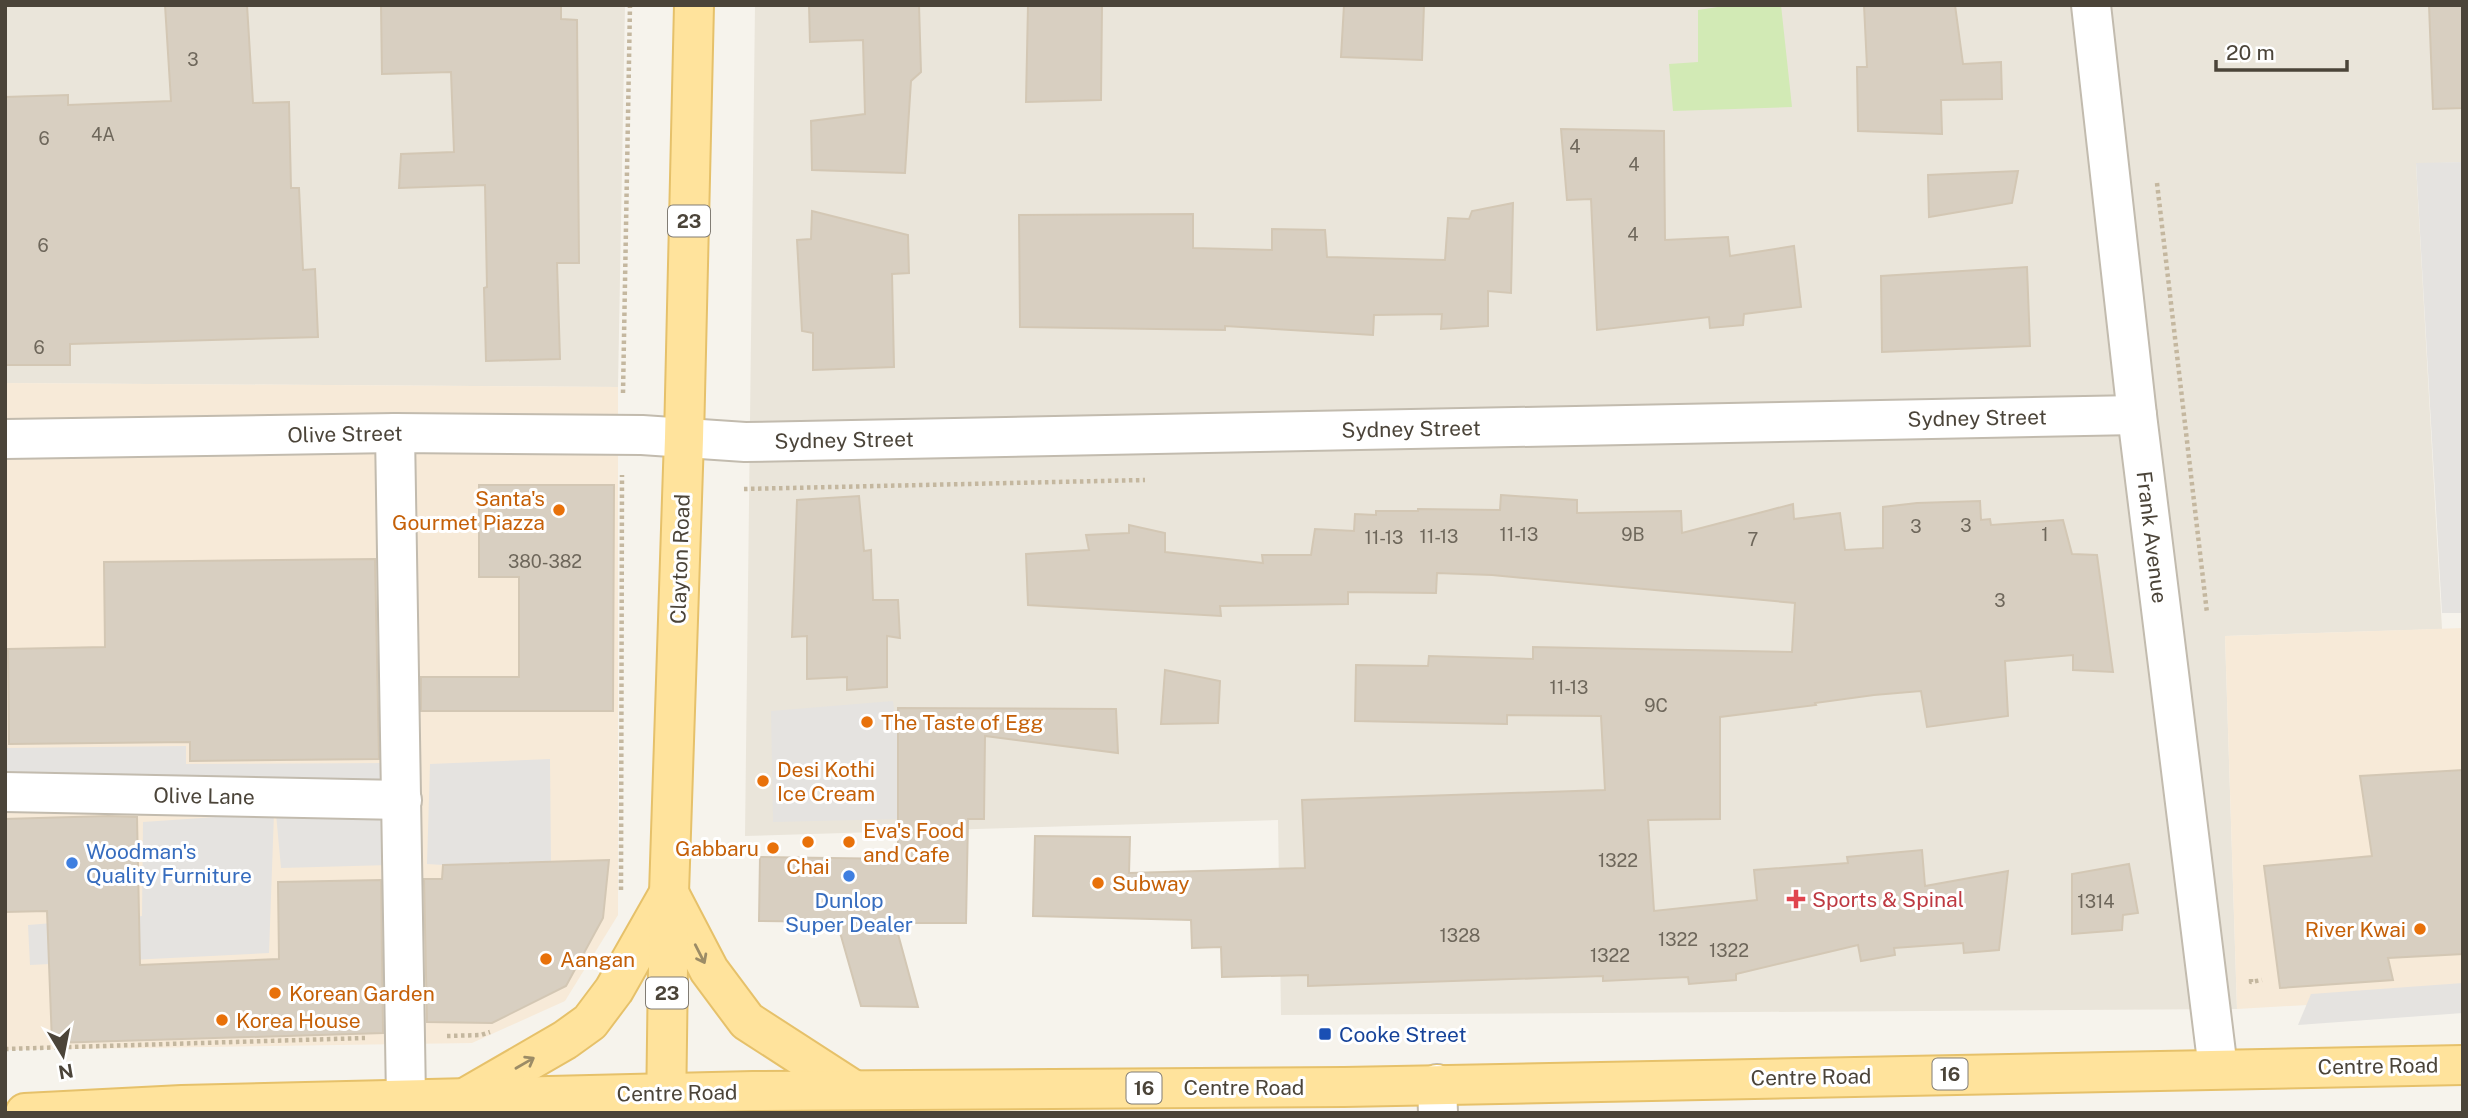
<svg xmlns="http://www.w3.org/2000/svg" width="2468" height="1118" font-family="'Public Sans',sans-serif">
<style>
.residential{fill:#eae5da}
.commercial{fill:#f7ead8}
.green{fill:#d2eab5}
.parking{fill:#e5e3e0}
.building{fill:#d8cfc1;stroke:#d3c7b4;stroke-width:2}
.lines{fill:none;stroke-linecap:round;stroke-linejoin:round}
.minor-casing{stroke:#c2bbae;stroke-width:42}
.major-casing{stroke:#e6c16a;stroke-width:42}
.path{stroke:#c4b79f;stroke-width:4.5;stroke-dasharray:3.5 3.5;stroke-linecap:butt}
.minor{stroke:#fff;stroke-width:38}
.major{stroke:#ffe39c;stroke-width:38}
.oneway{stroke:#9c8c66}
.food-dot{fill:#e8710a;stroke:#fff;stroke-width:2.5}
.shop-dot{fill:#3f7fe0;stroke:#fff;stroke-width:2.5}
.health-dot{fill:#e0444e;stroke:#fff;stroke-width:2.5}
.transit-dot{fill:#1a4fb4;stroke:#fff;stroke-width:2.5}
.labels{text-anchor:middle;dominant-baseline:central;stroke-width:6;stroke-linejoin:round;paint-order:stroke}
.number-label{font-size:18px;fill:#6e675b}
.shield{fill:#fff;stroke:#817c74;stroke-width:2}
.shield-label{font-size:19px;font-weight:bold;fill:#4b4439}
.street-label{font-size:21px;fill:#4b4439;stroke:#fff}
.food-label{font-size:21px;fill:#c56008;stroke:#fff;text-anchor:start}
.shop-label{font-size:21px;fill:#366cbe;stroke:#fff;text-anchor:start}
.health-label{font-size:21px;fill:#be3a42;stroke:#fff;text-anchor:start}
.transit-label{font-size:21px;fill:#164399;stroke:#fff;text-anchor:start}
</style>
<rect width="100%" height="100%" fill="#f6f3ec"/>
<g class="residential">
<path d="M5 5H625L618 387 5 383Z"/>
<path d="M755 5H2463V162L2416 164 2442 629 2225 636 2237 1009 1281 1015 1278 820 745 836Z"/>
</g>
<g class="commercial">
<path d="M5 383 618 387V915L565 1001 472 1043 5 1050Z"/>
<path d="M2463 628V996L2237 1009 2225 636Z"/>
</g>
<path class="green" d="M1731 5H1781L1792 107 1673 111 1669 64 1698 62V10Z"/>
<g class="parking">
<path d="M2463 162V613H2442L2416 163Z"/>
<path d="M893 701 898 737V819L773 822 771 711Z"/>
<path d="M186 746V764L389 763 396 804 390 865 281 868 275 803 5 811V748Z"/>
<path d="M550 759 551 862 443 865 427 864 430 764Z"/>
<path d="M274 813 269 953 30 965 28 925 142 916 143 822Z"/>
<path d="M2463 983V1013L2298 1025 2311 994Z"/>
</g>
<g class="building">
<path d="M165 5H247L253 103 289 102 291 188H299L303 270 315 269 318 337 70 344V365H5V97L68 95V105L171 101Z"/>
<path d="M381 5H561V19L577 20 579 263H557L560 359 486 361 484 288 487 287 485 185 399 188 401 154 454 152 451 72 382 74Z"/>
<path d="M809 5H919L921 72 911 81 905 173 812 170 811 121 865 114 863 40 810 42Z"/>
<path d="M1028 5H1102L1101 100 1026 102Z"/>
<path d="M1344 5H1424L1422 60 1341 57Z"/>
<path d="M1864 5H1955L1963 64 2001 62 2002 99 1941 100 1942 134 1858 131 1857 67H1867Z"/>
<path d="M2429 5H2463V108L2433 109Z"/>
<path d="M1561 129 1664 131 1665 240 1728 237 1730 256 1794 246 1801 307 1744 314 1743 325 1710 328 1709 317 1597 330 1591 199 1567 200Z"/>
<path d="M2018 171 2012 203 1929 217 1928 175Z"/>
<path d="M1513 203 1511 293 1488 291V326L1441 329 1442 314 1374 315 1373 335 1225 326V330L1020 327 1019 215 1193 214V248L1272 250V229L1325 230 1327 257 1445 260 1448 218 1469 219 1472 211Z"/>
<path d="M812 211 908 235 909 273 892 274 894 367 813 370V333L802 331 797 240 811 239Z"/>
<path d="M2027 267 2030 346 1882 352 1881 276Z"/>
<path d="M479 485H614L613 711H421V677H519V577H479Z"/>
<path d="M1501 495 1577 500V513L1681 511 1682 533 1793 504 1794 519 1840 513 1845 550 1883 548V507L1917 503 1980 501 1981 520 1990 519 1991 525 2063 520 2072 554 2097 555 2113 672 2073 670V655L2005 661 2008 716 1927 727 1921 691 1874 695 1815 703 1816 705 1720 717V819L1648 820 1654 911 1757 900 1754 870 1848 863 1847 857 1922 850 1925 886 2008 871 1999 950 1964 953 1963 943 1894 948 1895 955 1861 961 1858 945 1736 974V980L1689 984 1688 977 1603 981V976L1308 986V975L1222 977 1221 947 1192 948 1191 920 1033 916 1035 836 1130 837 1129 873 1305 868 1302 800 1605 790 1601 716 1507 715V724L1355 721 1356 665 1428 666 1429 656 1533 659V647L1792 652 1795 603 1492 575 1437 573 1436 593 1348 592V604L1220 606 1221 616 1028 605 1026 554 1089 550 1086 535 1129 533V525L1165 533V552L1263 563 1262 555H1311L1315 529 1354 531 1355 514 1376 515V511H1418V509L1500 510Z"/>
<path d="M859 496 864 551 871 550 873 600H898L900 638 887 636V687L847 690V677L807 679V636L792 637 797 500Z"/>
<path d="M375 559 379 759 190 761V742L9 744 8 649 105 647 104 562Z"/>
<path d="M1165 670 1220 681 1218 723 1161 724Z"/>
<path d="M898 708 1116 709 1118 753 985 736 984 819H968L966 923H895L918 1007 861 1006 837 922 759 921 760 857 898 859Z"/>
<path d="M2463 770V954L2388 958 2393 980 2280 988 2264 866 2372 856 2360 776Z"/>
<path d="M108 816 137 817 140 965 279 959 278 882 381 880 383 1033 52 1043 47 911 5 912V819Z"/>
<path d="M609 860 603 918 566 986 492 1023 427 1022 424 879H442L443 865Z"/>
<path d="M2129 864 2138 913 2123 915 2122 930 2072 934V874Z"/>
</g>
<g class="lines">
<defs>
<g id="minor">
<path d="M2091 5 2137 415 2218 1069"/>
<path d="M395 433 406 1099"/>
<path d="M5 439 395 433 642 435 745 442 2137 415"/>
<path d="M5 792 402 800"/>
<path d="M1437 1084 1438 1113"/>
</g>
<g id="major">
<path d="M671 897 709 970 747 1021 852 1089"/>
<path d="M470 1095 565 1040 590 1022 614 990 668 895"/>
<path d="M25 1113 182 1105 753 1091 1344 1087 2463 1065"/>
<path d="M666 1113 669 893 684 438 694 5"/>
</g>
</defs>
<use href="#minor" class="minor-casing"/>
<use href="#major" class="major-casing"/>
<g class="path">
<path d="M2157 183 2207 613"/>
<path d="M623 393 630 5"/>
<path d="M744 489 1145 480"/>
<path d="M621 890 622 475"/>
<path d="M2251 979V982L2262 980"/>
<path d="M447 1036 481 1035 490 1032"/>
<path d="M5 1049 365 1038"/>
</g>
<use href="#minor" class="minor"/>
<use href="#major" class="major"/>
</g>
<defs><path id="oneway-shaft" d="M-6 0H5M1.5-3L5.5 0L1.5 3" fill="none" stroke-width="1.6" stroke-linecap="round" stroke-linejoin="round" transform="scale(1.75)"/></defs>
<g class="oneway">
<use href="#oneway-shaft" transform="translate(700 954) rotate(63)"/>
<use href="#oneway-shaft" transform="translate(525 1063) rotate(-30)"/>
</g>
<g class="food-dot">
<circle cx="559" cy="510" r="7"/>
<circle cx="867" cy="722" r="7"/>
<circle cx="763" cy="781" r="7"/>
<circle cx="808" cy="842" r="7"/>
<circle cx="849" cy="842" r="7"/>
<circle cx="773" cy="848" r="7"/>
<circle cx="1098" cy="883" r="7"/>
<circle cx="2420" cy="929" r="7"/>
<circle cx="546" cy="959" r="7"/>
<circle cx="275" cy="993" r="7"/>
<circle cx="222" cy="1020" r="7"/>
</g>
<g class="shop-dot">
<circle cx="72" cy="863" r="7"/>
<circle cx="849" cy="876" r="7"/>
</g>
<path class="health-dot" d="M1792.5 888.5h7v7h7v7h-7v7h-7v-7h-7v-7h7z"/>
<rect class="transit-dot" x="1318" y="1027" width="14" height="14" rx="3.5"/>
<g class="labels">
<g class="number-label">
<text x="193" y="59">3</text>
<text x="103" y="134">4A</text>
<text x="44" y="138">6</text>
<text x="1575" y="146">4</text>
<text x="1634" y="164">4</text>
<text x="1633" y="234">4</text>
<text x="43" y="245">6</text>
<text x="39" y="347">6</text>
<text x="1966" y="525">3</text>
<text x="1916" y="526">3</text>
<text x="1519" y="534">11-13</text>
<text x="1633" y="534">9B</text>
<text x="2045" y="534">1</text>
<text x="1439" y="536">11-13</text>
<text x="1384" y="537">11-13</text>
<text x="1753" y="539">7</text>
<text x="545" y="561">380-382</text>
<text x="2000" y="600">3</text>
<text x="1569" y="687">11-13</text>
<text x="1656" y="705">9C</text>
<text x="1618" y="860">1322</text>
<text x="2096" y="901">1314</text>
<text x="1460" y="935">1328</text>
<text x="1678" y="939">1322</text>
<text x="1729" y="950">1322</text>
<text x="1610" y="955">1322</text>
</g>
<g class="shield">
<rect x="668" y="205.5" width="42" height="31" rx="5"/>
<rect x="646" y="977.5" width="42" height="31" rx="5"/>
<rect x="1932.5" y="1058.5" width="35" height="31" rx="5"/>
<rect x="1126.5" y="1072.5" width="35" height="31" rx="5"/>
</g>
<g class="shield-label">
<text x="689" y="221">23</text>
<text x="667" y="993">23</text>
<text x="1950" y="1074">16</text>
<text x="1144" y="1088">16</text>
</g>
<g class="street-label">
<text transform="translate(1977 418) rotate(-1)">Sydney Street</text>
<text transform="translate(1411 429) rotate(-1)">Sydney Street</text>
<text transform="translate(345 434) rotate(-1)">Olive Street</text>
<text transform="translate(844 440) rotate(-1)">Sydney Street</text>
<text transform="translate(2152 537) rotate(83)">Frank Avenue</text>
<text transform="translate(680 559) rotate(-88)">Clayton Road</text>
<text transform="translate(204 796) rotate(1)">Olive Lane</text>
<text transform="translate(2378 1066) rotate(-1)">Centre Road</text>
<text transform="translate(1811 1077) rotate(-1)">Centre Road</text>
<text x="1244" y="1087">Centre Road</text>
<text transform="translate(677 1093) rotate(-1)">Centre Road</text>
</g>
<g class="food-label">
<text x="545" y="498" text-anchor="end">Santa's<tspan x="545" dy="24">Gourmet Piazza</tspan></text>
<text x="881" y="722">The Taste of Egg</text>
<text x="777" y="769">Desi Kothi<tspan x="777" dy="24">Ice Cream</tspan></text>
<text x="863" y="830">Eva's Food<tspan x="863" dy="24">and Cafe</tspan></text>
<text x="759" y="848" text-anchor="end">Gabbaru</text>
<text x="808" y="866" text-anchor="middle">Chai</text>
<text x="1112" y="883">Subway</text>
<text x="2406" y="929" text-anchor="end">River Kwai</text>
<text x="560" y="959">Aangan</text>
<text x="289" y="993">Korean Garden</text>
<text x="236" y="1020">Korea House</text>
</g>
<g class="shop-label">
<text x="86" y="851">Woodman's<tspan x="86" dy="24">Quality Furniture</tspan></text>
<text x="849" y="900" text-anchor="middle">Dunlop<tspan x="849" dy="24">Super Dealer</tspan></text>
</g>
<g class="health-label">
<text x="1812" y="899">Sports &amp; Spinal</text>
</g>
<g class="transit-label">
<text x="1339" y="1034">Cooke Street</text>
</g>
</g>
<rect width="2468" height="1118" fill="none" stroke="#4b4439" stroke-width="14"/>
<g transform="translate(63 1055) rotate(170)" stroke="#ffffff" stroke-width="5" paint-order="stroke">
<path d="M0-5L12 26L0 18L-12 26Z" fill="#4b4439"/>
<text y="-10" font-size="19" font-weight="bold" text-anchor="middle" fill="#4b4439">N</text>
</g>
<path d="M2216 60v10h131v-10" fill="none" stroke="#4b4439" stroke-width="3.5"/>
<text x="2226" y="60" font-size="21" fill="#4b4439" stroke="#ffffff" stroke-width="5" paint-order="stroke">20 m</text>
</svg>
